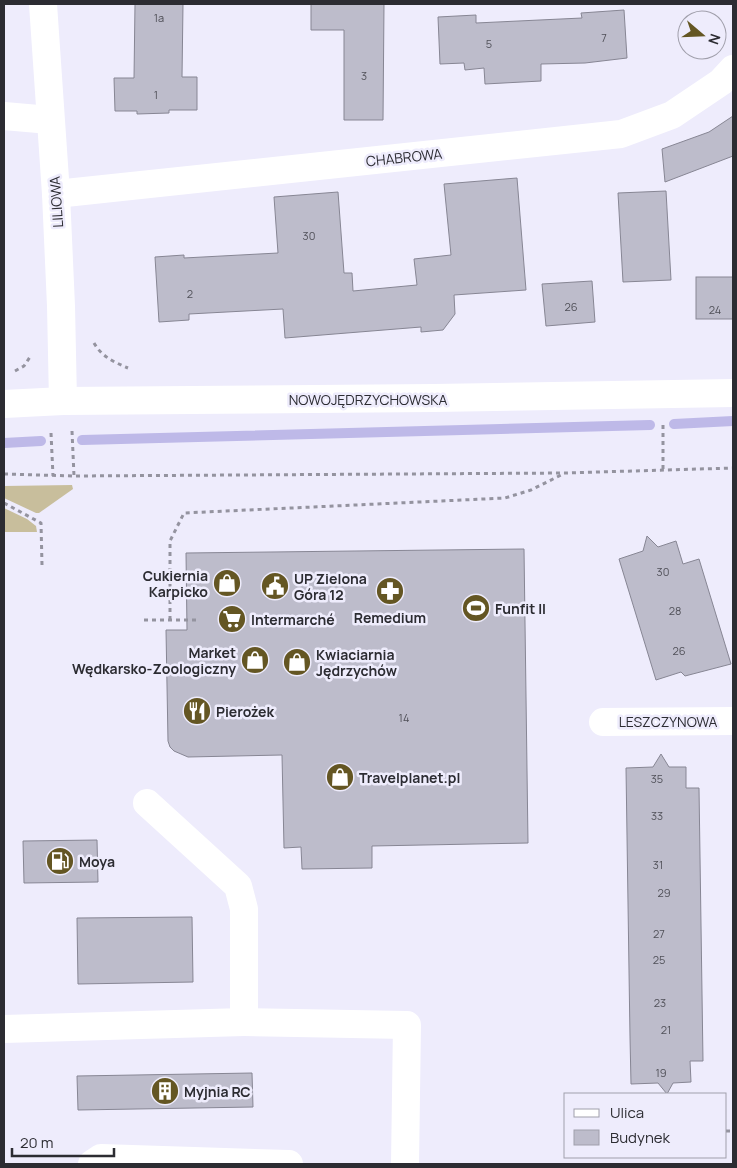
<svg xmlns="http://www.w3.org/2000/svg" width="737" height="1168" font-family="Manrope,sans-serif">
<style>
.green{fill:#c8be9c}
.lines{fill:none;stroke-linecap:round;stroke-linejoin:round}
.stream{stroke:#beb9e8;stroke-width:10}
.building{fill:#bdbccb;stroke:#878694}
.path{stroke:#94939f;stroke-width:3;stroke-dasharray:4 4;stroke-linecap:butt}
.minor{stroke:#fff;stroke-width:28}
.labels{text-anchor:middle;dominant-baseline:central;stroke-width:5;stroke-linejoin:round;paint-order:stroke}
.number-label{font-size:11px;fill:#505058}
.street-label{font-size:14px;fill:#2c2c32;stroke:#eeecfc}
.poi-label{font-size:14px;font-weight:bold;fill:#2c2c32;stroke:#eeecfc;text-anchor:start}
</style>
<rect width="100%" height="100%" fill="#eeecfc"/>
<g class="green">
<path d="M72 485 73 489 39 513H36L4 498V486Z"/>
<path d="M4 508 27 519 36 526 37 532H4Z"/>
</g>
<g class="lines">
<g class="stream">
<path d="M674 424 733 421"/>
<path d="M82 440 650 425"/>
<path d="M4 443 41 441"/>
</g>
</g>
<g class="building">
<path d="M135 4H183L182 77H197V110H169V113L137 114V111H115L114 78H134Z"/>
<path d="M311 4H384L383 120H344V30H311Z"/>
<path d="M624 10 627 58 585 63 541 64V81L485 84 484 68 465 70 464 63 440 64 438 17 476 15V23L582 18 581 13Z"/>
<path d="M733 116V156L665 182 662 149 709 132Z"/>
<path d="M517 178 526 290 454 295 455 314 443 330 421 332V327L285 338 283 309 189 314V320L159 322 155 257 184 255V258L278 253 274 197 338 192 344 273H352L353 291 417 285 414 259 451 255 444 184Z"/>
<path d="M666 191 671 280 623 282 618 193Z"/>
<rect x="696" y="277" width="37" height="42"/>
<path d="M592 281 595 322 546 326 542 284Z"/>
<path d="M647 536 658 547 676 541 683 564 699 559 731 664 685 676 681 672 656 680 619 559 643 551Z"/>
<path d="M524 549 528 843 372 846V868L302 869 301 847 284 848 282 755 188 757 174 751 170 747 168 741 166 630H187L186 553Z"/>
<path d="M661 754 669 767H686V788H699L703 1061H690L691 1082 673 1083 667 1094 658 1083 631 1084 630 1037 626 768 653 767Z"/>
<path d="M97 840 98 882 24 883 23 841Z"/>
<path d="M192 917 193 982 78 984 77 918Z"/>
<path d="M252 1073 253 1107 78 1110 77 1076Z"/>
</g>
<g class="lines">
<g class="path">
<path d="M94 343C102 357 114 362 128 368"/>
<path d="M15 371 24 366 30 357"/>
<path d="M72 431 74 476"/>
<path d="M51 433 53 476"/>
<path d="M663 469V425"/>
<path d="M4 474 74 476 565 473 733 468"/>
<path d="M4 503 41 523 42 565"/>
<path d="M144 620H198"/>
<path d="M170 620V541L184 513 505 498 531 490 563 474"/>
<path d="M726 1131H733"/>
</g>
<g class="minor">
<path d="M43 4 56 194 61 306 63 401"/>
<path d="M4 116 50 120"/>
<path d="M56 194 621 134 672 115 721 82 733 69"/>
<path d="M4 404 63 401 434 398 733 393"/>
<path d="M603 722 733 721"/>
<path d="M244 1022 407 1025 405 1164"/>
<path d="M4 1029 244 1022V909L238 886 147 803"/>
<path d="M92 1164 101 1158 289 1164"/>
</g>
</g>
<defs>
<symbol id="shop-disc" viewBox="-11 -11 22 22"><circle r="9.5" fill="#645623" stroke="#eeecfc"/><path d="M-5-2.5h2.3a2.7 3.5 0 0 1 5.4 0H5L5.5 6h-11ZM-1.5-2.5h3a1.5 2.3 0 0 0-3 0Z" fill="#fff"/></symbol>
<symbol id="civic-disc" viewBox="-11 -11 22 22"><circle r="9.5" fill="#645623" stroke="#eeecfc"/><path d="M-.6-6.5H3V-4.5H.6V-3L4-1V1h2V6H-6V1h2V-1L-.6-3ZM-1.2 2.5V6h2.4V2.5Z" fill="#fff"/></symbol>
<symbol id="pharmacy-disc" viewBox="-11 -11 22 22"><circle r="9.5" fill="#645623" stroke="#eeecfc"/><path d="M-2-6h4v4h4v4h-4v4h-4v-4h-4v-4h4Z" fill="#fff"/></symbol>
<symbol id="stadium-disc" viewBox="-11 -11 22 22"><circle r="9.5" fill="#645623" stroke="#eeecfc"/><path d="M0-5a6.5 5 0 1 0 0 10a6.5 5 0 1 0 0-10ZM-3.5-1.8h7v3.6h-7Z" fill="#fff"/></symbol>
<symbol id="supermarket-disc" viewBox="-11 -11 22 22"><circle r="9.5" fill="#645623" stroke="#eeecfc"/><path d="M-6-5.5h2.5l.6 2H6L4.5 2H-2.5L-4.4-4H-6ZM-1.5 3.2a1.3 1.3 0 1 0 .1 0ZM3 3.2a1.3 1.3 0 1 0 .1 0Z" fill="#fff"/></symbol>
<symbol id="restaurant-disc" viewBox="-11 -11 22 22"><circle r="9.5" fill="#645623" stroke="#eeecfc"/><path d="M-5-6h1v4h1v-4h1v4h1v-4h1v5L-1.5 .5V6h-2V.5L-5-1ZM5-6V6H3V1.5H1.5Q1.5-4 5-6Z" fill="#fff"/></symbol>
<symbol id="fuel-disc" viewBox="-11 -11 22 22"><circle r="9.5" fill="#645623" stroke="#eeecfc"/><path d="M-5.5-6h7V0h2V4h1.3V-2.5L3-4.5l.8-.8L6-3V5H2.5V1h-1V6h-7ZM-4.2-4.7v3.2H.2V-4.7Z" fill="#fff"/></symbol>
<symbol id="building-disc" viewBox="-11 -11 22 22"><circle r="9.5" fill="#645623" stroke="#eeecfc"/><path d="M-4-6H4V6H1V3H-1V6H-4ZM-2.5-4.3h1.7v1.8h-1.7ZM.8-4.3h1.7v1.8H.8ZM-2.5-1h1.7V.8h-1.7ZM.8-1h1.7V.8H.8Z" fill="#fff"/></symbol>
</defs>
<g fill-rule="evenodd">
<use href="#shop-disc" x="211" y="567" width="32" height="32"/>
<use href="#civic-disc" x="259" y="570" width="32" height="32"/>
<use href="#pharmacy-disc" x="374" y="575" width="32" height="32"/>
<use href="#stadium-disc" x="460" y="592" width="32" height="32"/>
<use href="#supermarket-disc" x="216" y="603" width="32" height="32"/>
<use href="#shop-disc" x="239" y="644" width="32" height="32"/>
<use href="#shop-disc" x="281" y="646" width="32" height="32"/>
<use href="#restaurant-disc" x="181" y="695" width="32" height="32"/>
<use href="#shop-disc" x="324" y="761" width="32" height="32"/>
<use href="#fuel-disc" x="44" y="845" width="32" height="32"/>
<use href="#building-disc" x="149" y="1075" width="32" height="32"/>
</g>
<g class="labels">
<g class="number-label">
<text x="159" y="17">1a</text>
<text x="604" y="37">7</text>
<text x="489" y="43">5</text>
<text x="364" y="75">3</text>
<text x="156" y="94">1</text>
<text x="309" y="235">30</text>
<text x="190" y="293">2</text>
<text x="571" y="306">26</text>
<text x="715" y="309">24</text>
<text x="663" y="571">30</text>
<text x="675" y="610">28</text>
<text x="679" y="650">26</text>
<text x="404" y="717">14</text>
<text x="657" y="778">35</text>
<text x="657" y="815">33</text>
<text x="658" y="864">31</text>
<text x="664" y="892">29</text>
<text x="659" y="933">27</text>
<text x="659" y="959">25</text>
<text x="660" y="1002">23</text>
<text x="666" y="1029">21</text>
<text x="661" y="1072">19</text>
</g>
<g class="street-label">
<text transform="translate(404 157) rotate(-6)">CHABROWA</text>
<text transform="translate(56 202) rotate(-94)">LILIOWA</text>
<text x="368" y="399">NOWOJĘDRZYCHOWSKA</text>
<text x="668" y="721">LESZCZYNOWA</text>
</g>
<g class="poi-label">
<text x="208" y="575" text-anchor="end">Cukiernia<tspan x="208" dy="16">Karpicko</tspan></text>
<text x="294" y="578">UP Zielona<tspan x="294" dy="16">Góra 12</tspan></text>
<text x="495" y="608">Funfit II</text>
<text x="390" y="617" text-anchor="middle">Remedium</text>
<text x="251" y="619">Intermarché</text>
<text x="236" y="652" text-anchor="end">Market<tspan x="236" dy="16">Wędkarsko-Zoologiczny</tspan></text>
<text x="316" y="654">Kwiaciarnia<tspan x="316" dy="16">Jędrzychów</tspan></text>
<text x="216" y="711">Pierożek</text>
<text x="359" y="777">Travelplanet.pl</text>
<text x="79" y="861">Moya</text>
<text x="184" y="1091">Myjnia RC</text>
</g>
</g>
<rect width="737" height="1168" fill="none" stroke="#2c2c32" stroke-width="10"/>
<rect x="564" y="1093" width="162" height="65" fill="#eeecfc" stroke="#a09fab"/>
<rect x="574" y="1109" width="25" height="8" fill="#ffffff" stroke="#a09fab"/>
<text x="610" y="1118" font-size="15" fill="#2c2c32">Ulica</text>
<rect x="574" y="1130" width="25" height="15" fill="#bdbccb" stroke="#a09fab"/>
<text x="610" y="1143" font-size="15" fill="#2c2c32">Budynek</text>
<g transform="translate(702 35) rotate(109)"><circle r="24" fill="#eeecfc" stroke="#a09fab"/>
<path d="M0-4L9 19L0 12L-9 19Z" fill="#645623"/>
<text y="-8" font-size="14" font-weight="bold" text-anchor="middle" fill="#2c2c32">N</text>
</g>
<path d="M12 1148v8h102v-8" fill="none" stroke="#2c2c32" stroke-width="2.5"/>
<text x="20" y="1148" font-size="15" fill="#2c2c32" stroke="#eeecfc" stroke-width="4" paint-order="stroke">20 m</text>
</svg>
